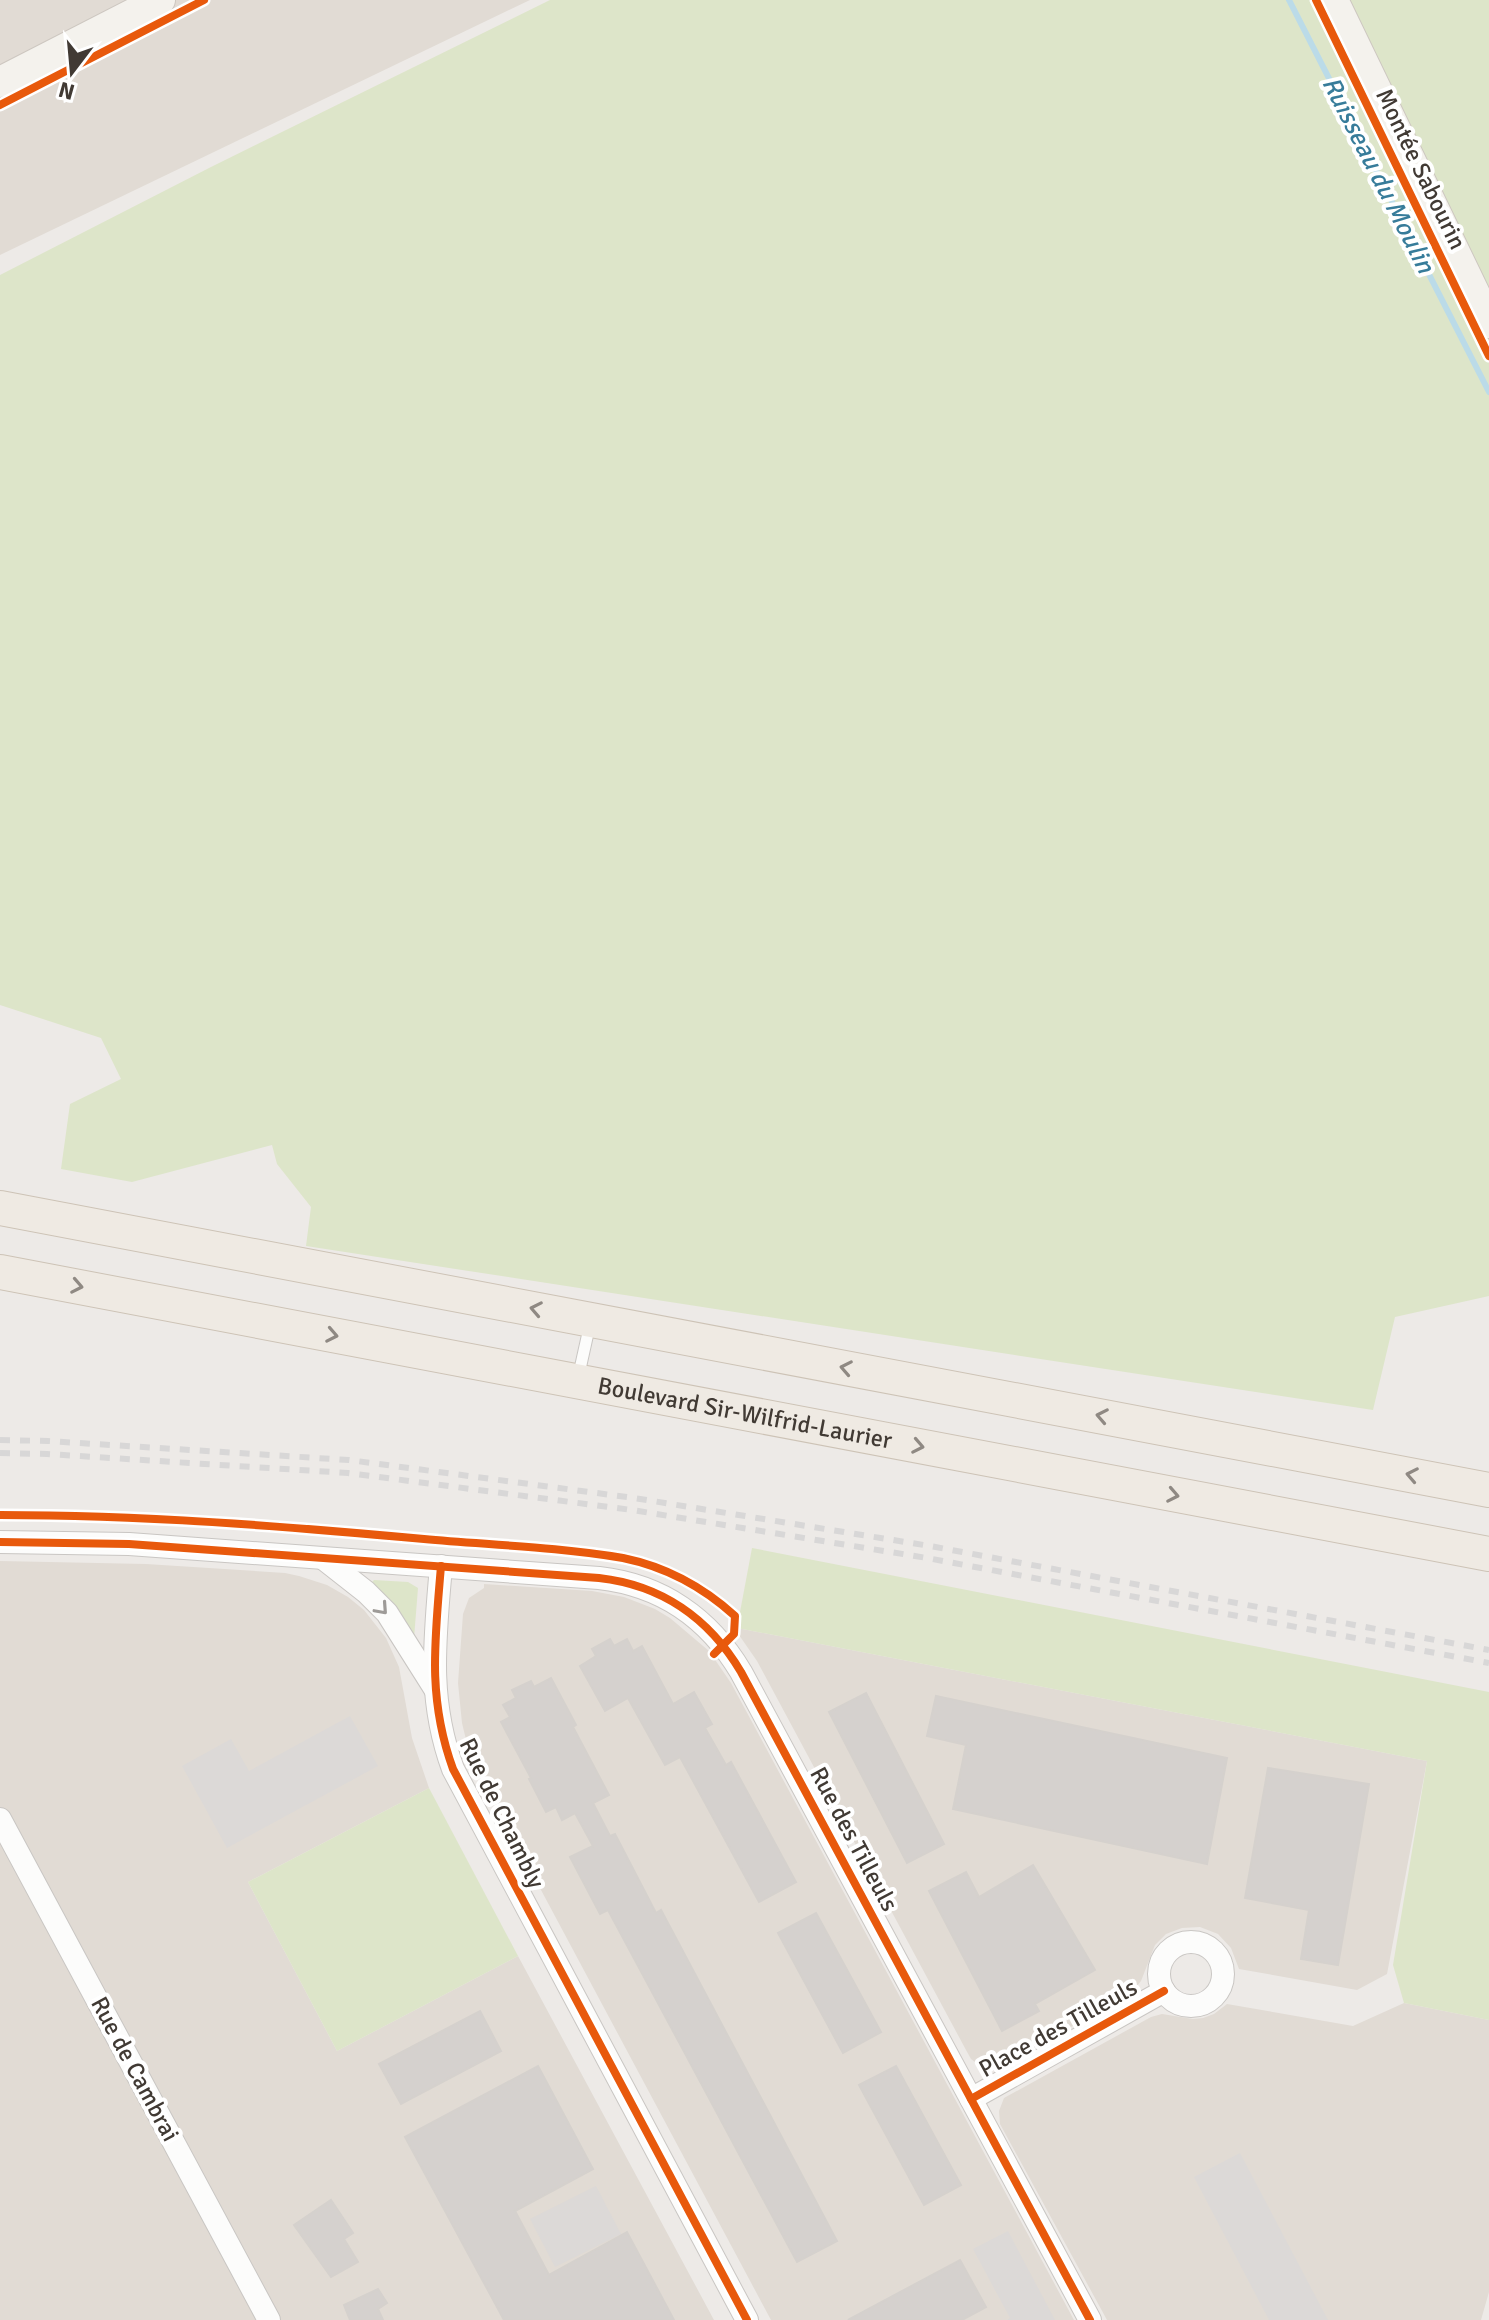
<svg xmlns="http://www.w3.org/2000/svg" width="1489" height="2320" font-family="Signika,sans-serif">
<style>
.residential{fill:#e1dbd4}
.green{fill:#dde5c9}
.parking{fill:#dcd9d7}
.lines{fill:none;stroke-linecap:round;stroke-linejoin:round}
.stream{stroke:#bbdbe8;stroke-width:6}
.building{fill:#d5d1ce;stroke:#d5d1cd;stroke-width:2}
.lane-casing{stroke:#c9c6c3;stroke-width:13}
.street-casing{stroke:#c9c6c3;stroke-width:24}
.secondary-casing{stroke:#cdc7c0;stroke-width:32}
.primary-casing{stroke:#cdc3b6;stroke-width:36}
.lane{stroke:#fcfcfb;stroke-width:11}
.street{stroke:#fcfcfb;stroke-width:22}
.secondary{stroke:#f4f2ed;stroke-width:30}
.primary{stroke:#efeae3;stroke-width:34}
.rail{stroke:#d8d7d7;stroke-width:6;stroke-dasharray:10 10;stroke-linecap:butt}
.cycleway-casing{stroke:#fff;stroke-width:13}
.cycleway{stroke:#e8590c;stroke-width:8}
.oneway{stroke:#8f8983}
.oneway2{stroke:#9e9b98}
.labels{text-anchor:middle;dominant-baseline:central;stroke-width:8;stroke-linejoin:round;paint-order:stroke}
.street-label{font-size:24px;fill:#413a34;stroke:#fff}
.water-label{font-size:26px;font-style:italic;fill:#377c9a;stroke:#fff}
</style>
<rect width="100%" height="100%" fill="#edeae7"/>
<g class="residential">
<path d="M0 0H530L0 255Z"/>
<path d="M0 1561 146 1564 285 1573 299 1576 327 1585 348 1597 364 1610 386 1638 399 1667 412 1738 429 1788 248 1882 337 2051 518 1956 714 2320H0Z"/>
<path d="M484 1584 592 1591 624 1597 655 1609 670 1618 709 1651 731 1683 1074 2320H771L480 1776 469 1752 462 1723 458 1683 463 1614 469 1598 484 1588Z"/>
<path d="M737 1628 1427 1761 1387 1974 1357 1990 1239 1969 1231 1948 1218 1934 1200 1927 1182 1928 1166 1934 1155 1945 1141 1981 1132 1992 1123 1998 999 2067 996 2063 986 2066 979 2065 971 2059 966 2050 757 1661 739 1635Z"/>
<path d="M1404 2003 1489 2020V2292L1481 2320H1107L1000 2124 999 2111 1004 2098 1151 2017 1162 2014 1193 2019 1203 2018 1214 2014 1227 2004 1353 2026Z"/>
</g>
<g class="green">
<path d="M550 0H1489V1296L1395 1317 1373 1410 306 1246 311 1207 277 1164 272 1145 132 1182 61 1169 70 1104 121 1079 101 1038 0 1005V275L211 167Z"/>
<path d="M752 1548 1489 1692V2020L1404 2003 1393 1965 1427 1761 737 1628Z"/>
<path d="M374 1580 408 1582 418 1588 414 1638 387 1597 372 1582Z"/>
<path d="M429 1788 518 1956 337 2051 248 1882Z"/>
</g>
<g class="parking">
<path d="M350 1716 378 1766 227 1848 182 1766 231 1739 249 1771Z"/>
<path d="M1240 2153 1328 2320H1269L1194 2177Z"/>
<path d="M596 2186 621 2234 555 2267 530 2219Z"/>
<path d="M1008 2231 1055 2320H1007L1010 2318 973 2249Z"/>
</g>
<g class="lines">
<path class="stream" d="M1289 0 1489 392"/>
</g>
<g class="building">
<path d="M610 1639 614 1646 627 1639 633 1651 642 1646 673 1704 694 1692 712 1724 705 1728 726 1765 731 1762 796 1882 759 1902 680 1757 665 1765 628 1698 605 1711 580 1666 596 1656 592 1649Z"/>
<path d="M551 1678 576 1725 573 1727 609 1795 593 1803 610 1836 615 1834 656 1913 661 1910 837 2241 797 2262 608 1910 600 1914 570 1857 593 1846 575 1813 562 1820 556 1807 546 1812 529 1779 531 1778 501 1722 510 1717 503 1705 516 1698 512 1690 531 1681 534 1687Z"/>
<path d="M866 1693 944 1844 907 1863 829 1712Z"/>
<path d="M936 1696 1227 1758 1207 1864 953 1809 966 1745 927 1736Z"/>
<path d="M1268 1768 1369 1784 1338 1965 1301 1959 1309 1910 1245 1898Z"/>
<path d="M1033 1865 1095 1970 1035 2004 1039 2011 1002 2031 929 1891 966 1872 979 1897Z"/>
<path d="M816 1913 881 2032 843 2053 778 1933Z"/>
<path d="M480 2011 501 2051 401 2104 379 2064Z"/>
<path d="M538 2066 593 2169 515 2211 549 2275 627 2232 674 2320H504L405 2137Z"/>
<path d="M896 2066 961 2185 924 2205 859 2085Z"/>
<path d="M331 2200 353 2233 344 2239 358 2262 331 2277 294 2225Z"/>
<path d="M960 2260 986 2307 962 2320H848Z"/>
<path d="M378 2289 387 2303 378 2309 383 2320H350L344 2305Z"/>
</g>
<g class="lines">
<defs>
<path id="lane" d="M578 1378 590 1324"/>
<g id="street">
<path d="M0 1542 129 1544 599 1578C661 1585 709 1618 741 1672L1090 2320"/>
<path d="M324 1559 366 1592 387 1613 435 1689"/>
<path d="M441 1566C435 1639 427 1698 453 1769L747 2320"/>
<path d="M0 1819 269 2320"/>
<circle cx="1191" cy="1974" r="32"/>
<path d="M971 2099 1164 1991"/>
</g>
<g id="secondary">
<path d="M1333 0 1489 323"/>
<path d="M0 82 160 0"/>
</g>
<g id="primary">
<path d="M0 1208 1489 1490"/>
<path id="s1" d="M0 1272 1489 1554"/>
</g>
</defs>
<use href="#lane" class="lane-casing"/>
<use href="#street" class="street-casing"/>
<use href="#secondary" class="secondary-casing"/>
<use href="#primary" class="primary-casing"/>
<use href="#lane" class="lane"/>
<use href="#street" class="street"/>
<use href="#secondary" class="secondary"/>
<use href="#primary" class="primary"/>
<g class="rail">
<path d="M0 1440 48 1441 349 1460 634 1498 930 1546 1489 1650"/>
<path d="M0 1453 47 1454 348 1473 632 1510 927 1558 1489 1663"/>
</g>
<defs>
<g id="cycleway">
<path d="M1316 0 1489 356"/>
<path d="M0 105 204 0"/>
<path d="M0 1515C142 1515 283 1526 424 1539 490 1545 558 1547 623 1558 667 1567 702 1586 735 1616L734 1634 714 1654"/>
<path d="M0 1542 129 1544 599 1578C661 1585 709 1618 741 1672L1090 2320"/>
<path d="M441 1566C435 1639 427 1698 453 1769L747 2320"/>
<path d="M971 2099 1164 1991"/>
</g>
</defs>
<use href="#cycleway" class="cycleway-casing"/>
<use href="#cycleway" class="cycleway"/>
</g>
<defs><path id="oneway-chevron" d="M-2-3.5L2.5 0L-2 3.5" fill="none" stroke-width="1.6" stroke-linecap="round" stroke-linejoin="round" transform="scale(2)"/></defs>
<g class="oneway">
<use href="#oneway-chevron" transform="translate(77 1286) rotate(11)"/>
<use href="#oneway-chevron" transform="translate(536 1309) rotate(-169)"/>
<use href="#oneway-chevron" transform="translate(332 1335) rotate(11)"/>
<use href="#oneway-chevron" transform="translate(846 1368) rotate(-169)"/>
<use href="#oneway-chevron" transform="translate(1102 1416) rotate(-169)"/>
<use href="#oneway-chevron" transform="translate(918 1446) rotate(11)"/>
<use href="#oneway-chevron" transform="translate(1412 1475) rotate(-169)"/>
<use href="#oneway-chevron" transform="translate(1173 1495) rotate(11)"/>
</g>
<use class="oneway2" href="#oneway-chevron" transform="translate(382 1609) rotate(48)"/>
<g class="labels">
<g class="street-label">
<text transform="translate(1421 169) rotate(64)">Montée Sabourin</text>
<text stroke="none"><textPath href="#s1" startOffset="758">Boulevard Sir-Wilfrid-Laurier</textPath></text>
<text transform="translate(502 1813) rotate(64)">Rue de Chambly</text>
<text transform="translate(854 1839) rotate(62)">Rue des Tilleuls</text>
<text transform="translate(1058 2028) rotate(-29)">Place des Tilleuls</text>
<text transform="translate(135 2069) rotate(62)">Rue de Cambrai</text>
</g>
<g class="water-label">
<text transform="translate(1378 175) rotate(63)">Ruisseau du Moulin</text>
</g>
</g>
<g transform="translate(72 72) rotate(196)" stroke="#ffffff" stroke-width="6" paint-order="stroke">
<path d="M0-6L14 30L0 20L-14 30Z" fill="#413a34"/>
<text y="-12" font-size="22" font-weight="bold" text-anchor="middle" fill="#413a34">N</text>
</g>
</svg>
